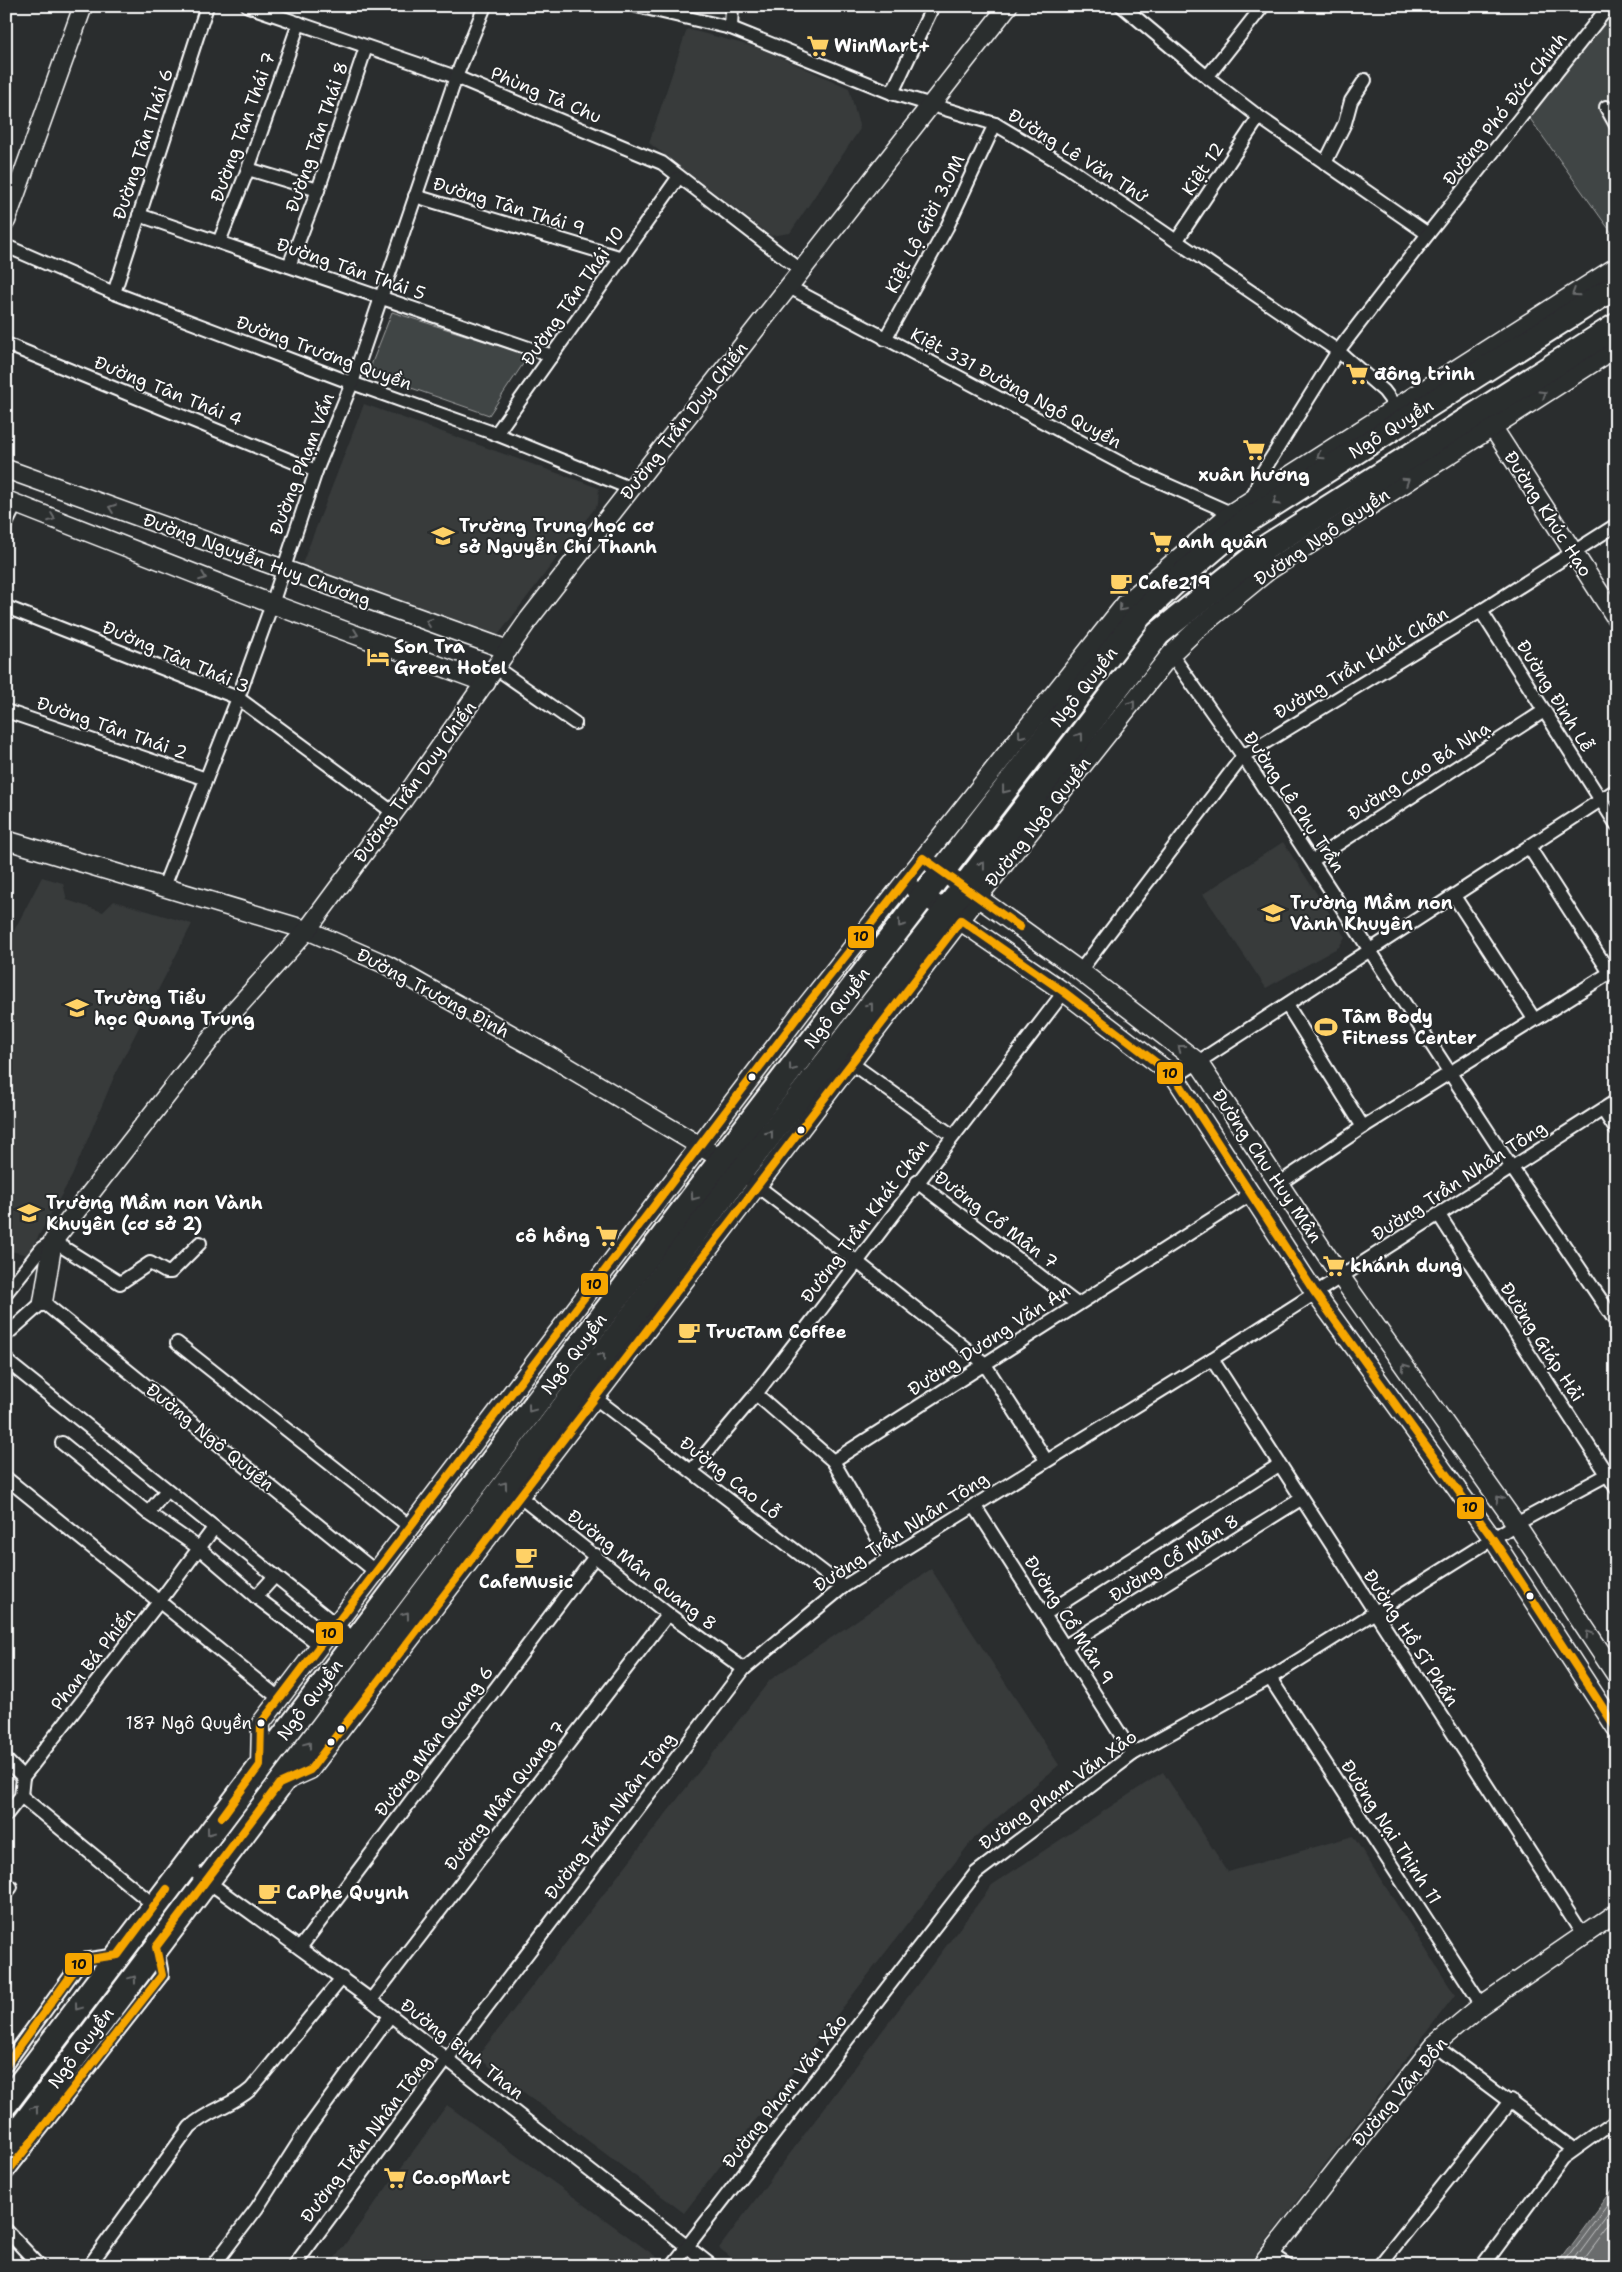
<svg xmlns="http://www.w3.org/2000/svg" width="1622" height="2272" font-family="'Shantell Sans',sans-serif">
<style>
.built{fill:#373a3b}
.green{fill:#414445;stroke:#a0a2a2}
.water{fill:#6a6c6d;stroke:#a6a7a7}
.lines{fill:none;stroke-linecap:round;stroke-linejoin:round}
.shore{stroke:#c3c4c5;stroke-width:1}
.street-casing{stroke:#fff;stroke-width:16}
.secondary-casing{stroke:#fff;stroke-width:21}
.highway-casing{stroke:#fff;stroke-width:28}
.street{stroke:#2a2d2e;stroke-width:12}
.secondary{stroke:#2a2d2e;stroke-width:18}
.highway{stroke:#2a2d2e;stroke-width:24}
.bus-1-casing{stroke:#2a2d2e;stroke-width:11}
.bus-1{stroke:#f7a600;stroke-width:8}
.oneway{stroke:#6a6c6d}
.bus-dot{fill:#fff;stroke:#2a2d2e;stroke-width:2}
.labels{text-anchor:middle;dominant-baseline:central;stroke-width:4;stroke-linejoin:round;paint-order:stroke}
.bus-label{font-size:17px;fill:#fff;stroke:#2a2d2e;text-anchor:end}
.poi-label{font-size:18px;font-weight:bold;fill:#fff;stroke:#2a2d2e;text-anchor:start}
.street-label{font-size:18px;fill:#fff;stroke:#2a2d2e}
.line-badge{stroke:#2a2d2e;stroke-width:2}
.pale-badge-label{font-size:14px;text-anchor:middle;font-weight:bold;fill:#111}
</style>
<rect width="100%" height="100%" fill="#2a2d2e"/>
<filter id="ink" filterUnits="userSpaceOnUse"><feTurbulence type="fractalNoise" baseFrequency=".02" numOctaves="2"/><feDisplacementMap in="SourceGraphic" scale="10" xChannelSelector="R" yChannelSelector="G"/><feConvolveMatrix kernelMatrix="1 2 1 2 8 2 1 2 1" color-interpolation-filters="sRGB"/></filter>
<g filter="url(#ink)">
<g class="built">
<path d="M687 29 759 48 849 88 860 129 790 233 771 236 649 143Z"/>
<path d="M364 404 599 488 598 504 496 638 300 569Z"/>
<path d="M1283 842 1345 937 1339 947 1266 988 1203 894Z"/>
<path d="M42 877 63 883 67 900 103 912 114 901 192 924 117 1070 72 1176 28 1255 6 1250V946Z"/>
<path d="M931 1569 1059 1765 974 1838 684 2213 477 2057 770 1680Z"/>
<path d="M1163 1772 1228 1872 1353 1836 1455 1995 1247 2266H742L719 2248 992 1885Z"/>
<path d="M447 2105 658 2258 652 2266H329Z"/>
</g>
<g class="green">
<path d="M1604 6H1616V239L1526 113Z"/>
<path d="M392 312 529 355 489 415 368 373Z"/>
</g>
<path class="water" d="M1616 2185V2266H1556Z"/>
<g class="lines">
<g class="shore">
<path d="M1562 2266 1616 2194"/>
<path d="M1570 2266 1616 2204"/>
<path d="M1579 2266 1616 2217"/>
</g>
<defs>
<g id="street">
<path d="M248 6 456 77 662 163 802 271"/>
<path d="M637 6 731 28 892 93 995 124 1066 166 1338 351 1384 391 1396 407"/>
<path d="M1122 6 1207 77 1259 117 1428 234"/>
<path d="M731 28 732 6"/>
<path d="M1207 77 1263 6"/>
<path d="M892 93 933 6"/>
<path d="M1606 107 1616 125"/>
<path d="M1325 163 1345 123 1351 101 1365 80"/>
<path d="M248 169 318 190"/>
<path d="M415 196 622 258"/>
<path d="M139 215 552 356"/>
<path d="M1177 240 1259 117"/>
<path d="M219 242 248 169 299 23"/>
<path d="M6 246 114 293 352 383 496 434 632 489"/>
<path d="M289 266 318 190 366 47"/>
<path d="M789 287 1134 470 1231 513"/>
<path d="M114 293 207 6"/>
<path d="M885 339 947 227 995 124"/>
<path d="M6 344 316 471"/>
<path d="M496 434 678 178"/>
<path d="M1251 502 1262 473 1338 351 1428 234 1609 6"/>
<path d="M6 524 16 504"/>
<path d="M6 607 238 698 394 813"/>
<path d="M1481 611 1616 824"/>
<path d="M1171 654 1243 756 1512 1168 1616 1322"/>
<path d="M496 668 575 723"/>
<path d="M6 711 206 779"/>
<path d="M1529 847 1610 973"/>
<path d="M1313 860 1544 711"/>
<path d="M163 889 238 698 272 604 316 471 352 383 456 77 485 6"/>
<path d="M1454 896 1534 1019"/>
<path d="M1080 971 1243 756 1481 611 1616 525"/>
<path d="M1287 1005 1363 1127"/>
<path d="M851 1063 953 1136"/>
<path d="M1175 1077 1616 790"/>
<path d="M1603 1110 1616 1130"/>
<path d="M740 1173 856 1261 984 1363 1046 1460"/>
<path d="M917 1182 1077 1304"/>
<path d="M1280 1183 1363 1127 1616 969"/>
<path d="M1439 1215 1616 1488"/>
<path d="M6 1293 42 1248 53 1241 120 1283 150 1263 166 1272H171L200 1243"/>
<path d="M6 1335 43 1302 376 1572"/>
<path d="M177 1343 410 1527"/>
<path d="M6 1358 9 1363 355 1640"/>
<path d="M1212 1359 1583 1935"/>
<path d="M756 1394 833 1461 889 1558"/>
<path d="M595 1398 843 1587"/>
<path d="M62 1443 148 1513 199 1548 256 1597 321 1646"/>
<path d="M833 1461 1251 1194"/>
<path d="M692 1470 756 1394 1064 992"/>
<path d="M6 1478 280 1699"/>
<path d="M520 1497 668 1614 744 1669"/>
<path d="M974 1505 1133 1754"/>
<path d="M148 1513 167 1490"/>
<path d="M256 1597 275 1576"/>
<path d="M1045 1614 1279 1465"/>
<path d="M1065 1646 1301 1499"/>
<path d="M1270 1678 1482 2005"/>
<path d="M6 1760 23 1777"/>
<path d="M21 1796 155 1906"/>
<path d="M6 1815 21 1796 23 1777 159 1602 214 1528"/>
<path d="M185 1865 371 2000 712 2266"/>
<path d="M6 1893 11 1887"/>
<path d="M300 1948 596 1555"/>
<path d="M371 2000 668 1614"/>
<path d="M1434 2045 1573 2149"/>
<path d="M6 2065 82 1960 118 1955"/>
<path d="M6 2174 162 1975 157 1948"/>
<path d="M6 2230 40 2266"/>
<path d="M1270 2254 1288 2266"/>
<path d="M89 2266 190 2127C208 2110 232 2106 251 2089L342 1978"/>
<path d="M213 2266 257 2208 306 2131 390 2016"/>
<path d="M294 2266 447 2059 744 1669 843 1587 1212 1359 1616 1101"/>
<path d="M672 2266 976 1873 1133 1754 1270 1678 1516 1524 1616 1470"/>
<path d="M1379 2266 1511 2100"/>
<path d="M1483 2266 1563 2158 1616 2120"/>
</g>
<g id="secondary">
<path d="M6 221 83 6"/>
<path d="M1486 417 1616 618"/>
<path d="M6 469 508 650"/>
<path d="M6 500 272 604 486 683"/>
<path d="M6 840 307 930 387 965 546 1054 710 1152"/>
<path d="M933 865 1080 971 1198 1062 1341 1277 1516 1524 1616 1675"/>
<path d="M915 890 1064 992 1175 1077 1315 1293 1493 1539 1616 1728"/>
<path d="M43 1302 53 1241 225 1021 307 930 401 803 529 619 1008 6"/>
<path d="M260 1765 261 1723 802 1011 1126 603 1231 513 1616 267"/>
<path d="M281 1783 310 1770 978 897 1171 654 1195 631 1268 571 1616 348"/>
<path d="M1261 2266 1434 2045 1482 2005 1616 1913"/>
</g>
<g id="highway">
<path d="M6 2103C383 1606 758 1108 1140 615L1180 577 1245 522 1616 286"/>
<path d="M6 2148 740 1173 979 868 1158 634 1268 546 1616 326"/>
</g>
</defs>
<use href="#street" class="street-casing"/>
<use href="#secondary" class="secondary-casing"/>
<use href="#highway" class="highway-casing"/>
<use href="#street" class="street"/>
<use href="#secondary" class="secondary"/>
<use href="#highway" class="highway"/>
<defs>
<g id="bus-1">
<path d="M222 1817 260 1765 261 1723 802 1011 923 858 1020 927"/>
<path d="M6 2065 82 1960 118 1955 167 1889"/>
<path d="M6 2174 162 1975 156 1947 279 1784 310 1770 961 920 1064 992 1175 1077 1315 1293 1493 1539 1616 1728"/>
</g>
</defs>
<use href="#bus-1" class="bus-1-casing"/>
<use href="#bus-1" class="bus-1"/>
</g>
<defs><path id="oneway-chevron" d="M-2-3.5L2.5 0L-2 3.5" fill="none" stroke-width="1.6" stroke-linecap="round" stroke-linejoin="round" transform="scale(1.25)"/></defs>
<g class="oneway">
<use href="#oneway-chevron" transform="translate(1575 293) rotate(147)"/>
<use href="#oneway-chevron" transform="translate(1543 394) rotate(-32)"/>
<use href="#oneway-chevron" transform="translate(1320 456) rotate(147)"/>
<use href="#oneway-chevron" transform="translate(1406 481) rotate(-33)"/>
<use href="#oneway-chevron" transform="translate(1276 502) rotate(148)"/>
<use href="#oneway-chevron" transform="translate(112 508) rotate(-160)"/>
<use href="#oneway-chevron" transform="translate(52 518) rotate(21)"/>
<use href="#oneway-chevron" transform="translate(203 577) rotate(21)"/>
<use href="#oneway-chevron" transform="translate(1122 608) rotate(130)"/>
<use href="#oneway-chevron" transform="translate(429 622) rotate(-161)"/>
<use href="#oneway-chevron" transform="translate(355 634) rotate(20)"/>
<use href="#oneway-chevron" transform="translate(1132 704) rotate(-51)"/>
<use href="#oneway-chevron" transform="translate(1021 735) rotate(128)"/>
<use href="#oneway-chevron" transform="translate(1080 736) rotate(-53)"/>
<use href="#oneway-chevron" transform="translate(1005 790) rotate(128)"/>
<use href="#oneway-chevron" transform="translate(982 865) rotate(-52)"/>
<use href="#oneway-chevron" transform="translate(901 924) rotate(127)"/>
<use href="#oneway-chevron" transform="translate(870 1006) rotate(-52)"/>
<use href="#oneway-chevron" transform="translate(1181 1048) rotate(-142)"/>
<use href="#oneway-chevron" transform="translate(792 1068) rotate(127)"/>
<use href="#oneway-chevron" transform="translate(770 1134) rotate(-52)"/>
<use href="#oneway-chevron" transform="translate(694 1197) rotate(127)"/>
<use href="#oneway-chevron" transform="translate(602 1356) rotate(-53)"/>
<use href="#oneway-chevron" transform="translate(1405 1367) rotate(-125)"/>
<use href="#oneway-chevron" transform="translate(531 1409) rotate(127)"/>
<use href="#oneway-chevron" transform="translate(504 1485) rotate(-53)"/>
<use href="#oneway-chevron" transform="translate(1499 1499) rotate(-125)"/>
<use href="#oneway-chevron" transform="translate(406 1615) rotate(-53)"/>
<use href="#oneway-chevron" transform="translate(1589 1634) rotate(-123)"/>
<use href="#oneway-chevron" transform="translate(308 1745) rotate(-53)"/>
<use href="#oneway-chevron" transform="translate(210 1832) rotate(127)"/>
<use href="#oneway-chevron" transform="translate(133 1979) rotate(-53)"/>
<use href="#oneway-chevron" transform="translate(78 2007) rotate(127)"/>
<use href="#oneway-chevron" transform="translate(35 2109) rotate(-53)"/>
</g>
</g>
<defs>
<symbol id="supermarket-bare" viewBox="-9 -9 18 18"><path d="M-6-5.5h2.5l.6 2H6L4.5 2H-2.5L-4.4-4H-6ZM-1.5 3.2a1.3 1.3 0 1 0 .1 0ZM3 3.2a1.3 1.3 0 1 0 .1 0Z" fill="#ffd166" stroke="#2a2d2e" stroke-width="2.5" paint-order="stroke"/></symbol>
<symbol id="school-bare" viewBox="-9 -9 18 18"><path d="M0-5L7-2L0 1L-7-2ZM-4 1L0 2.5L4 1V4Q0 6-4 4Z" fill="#ffd166" stroke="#2a2d2e" stroke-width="2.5" paint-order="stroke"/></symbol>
<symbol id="cafe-bare" viewBox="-9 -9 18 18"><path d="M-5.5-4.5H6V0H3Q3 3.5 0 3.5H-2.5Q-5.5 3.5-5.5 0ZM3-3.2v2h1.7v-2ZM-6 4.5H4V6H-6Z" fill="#ffd166" stroke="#2a2d2e" stroke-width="2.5" paint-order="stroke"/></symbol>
<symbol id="hotel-bare" viewBox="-9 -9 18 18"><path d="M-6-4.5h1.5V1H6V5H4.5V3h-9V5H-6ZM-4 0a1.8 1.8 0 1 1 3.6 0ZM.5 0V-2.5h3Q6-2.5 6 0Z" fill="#ffd166" stroke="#2a2d2e" stroke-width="2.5" paint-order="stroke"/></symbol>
<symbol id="stadium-bare" viewBox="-9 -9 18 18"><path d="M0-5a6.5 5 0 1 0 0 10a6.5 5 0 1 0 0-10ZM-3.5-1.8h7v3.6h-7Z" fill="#ffd166" stroke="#2a2d2e" stroke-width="2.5" paint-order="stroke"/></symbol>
</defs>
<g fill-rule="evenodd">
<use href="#supermarket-bare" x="802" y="30" width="32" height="32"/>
<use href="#supermarket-bare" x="1341" y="358" width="32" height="32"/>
<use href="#supermarket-bare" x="1238" y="434" width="32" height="32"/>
<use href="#school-bare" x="427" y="520" width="32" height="32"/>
<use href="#supermarket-bare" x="1145" y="526" width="32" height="32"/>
<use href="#cafe-bare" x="1105" y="567" width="32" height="32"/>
<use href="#hotel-bare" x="362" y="641" width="32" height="32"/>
<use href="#school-bare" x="1257" y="897" width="32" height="32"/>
<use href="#school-bare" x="61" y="992" width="32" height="32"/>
<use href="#stadium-bare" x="1310" y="1011" width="32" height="32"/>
<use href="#school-bare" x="13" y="1197" width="32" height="32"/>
<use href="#supermarket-bare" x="591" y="1220" width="32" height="32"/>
<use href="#supermarket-bare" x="1318" y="1250" width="32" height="32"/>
<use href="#cafe-bare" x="673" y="1316" width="32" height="32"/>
<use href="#cafe-bare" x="510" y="1541" width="32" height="32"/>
<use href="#cafe-bare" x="253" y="1877" width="32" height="32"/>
<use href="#supermarket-bare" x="379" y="2162" width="32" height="32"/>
</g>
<g class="bus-dot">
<circle cx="752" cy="1077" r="4.5"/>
<circle cx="801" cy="1130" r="4.5"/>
<circle cx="1530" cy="1596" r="4.5"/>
<circle cx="261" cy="1723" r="4.5"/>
<circle cx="341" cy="1729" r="4.5"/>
<circle cx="331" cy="1742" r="4.5"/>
</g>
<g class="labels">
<g class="bus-label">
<text x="252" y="1723">187 Ngô Quyền</text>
</g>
<g class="poi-label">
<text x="834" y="46">WinMart+</text>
<text x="1374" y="374">đông trình</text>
<text x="1254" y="475" text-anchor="middle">xuân hương</text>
<text x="459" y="526">Trường Trung học cơ<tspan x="459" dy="21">sở Nguyễn Chí Thanh</tspan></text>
<text x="1178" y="542">anh quân</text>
<text x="1138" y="583">Cafe219</text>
<text x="394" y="647">Son Tra<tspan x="394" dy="21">Green Hotel</tspan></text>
<text x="1290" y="903">Trường Mầm non<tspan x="1290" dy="21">Vành Khuyên</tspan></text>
<text x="94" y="998">Trường Tiểu<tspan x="94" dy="21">học Quang Trung</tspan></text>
<text x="1342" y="1017">Tâm Body<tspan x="1342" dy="21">Fitness Center</tspan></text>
<text x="46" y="1203">Trường Mầm non Vành<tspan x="46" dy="21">Khuyên (cơ sở 2)</tspan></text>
<text x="590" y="1236" text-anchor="end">cô hồng</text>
<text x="1350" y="1266">khánh dung</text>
<text x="706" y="1332">TrucTam Coffee</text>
<text x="526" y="1582" text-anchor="middle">CafeMusic</text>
<text x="286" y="1893">CaPhe Quynh</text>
<text x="412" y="2178">Co.opMart</text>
</g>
<g class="street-label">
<text transform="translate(546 95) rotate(23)">Phùng Tả Chu</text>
<text transform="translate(1505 109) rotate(-52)">Đường Phó Đức Chính</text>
<text transform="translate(243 127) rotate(-70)">Đường Tân Thái 7</text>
<text transform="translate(317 137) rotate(-71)">Đường Tân Thái 8</text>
<text transform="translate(143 144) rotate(-72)">Đường Tân Thái 6</text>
<text transform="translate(1078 156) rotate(32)">Đường Lê Văn Thứ</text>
<text transform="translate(1203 169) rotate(-56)">Kiệt 12</text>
<text transform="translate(509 206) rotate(17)">Đường Tân Thái 9</text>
<text transform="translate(925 224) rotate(-63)">Kiệt Lộ Giời 3.0M</text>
<text transform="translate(351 269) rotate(19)">Đường Tân Thái 5</text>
<text transform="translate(573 296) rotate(-55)">Đường Tân Thái 10</text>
<text transform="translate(324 353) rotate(20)">Đường Trương Quyền</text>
<text transform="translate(1016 388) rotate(28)">Kiệt 331 Đường Ngô Quyền</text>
<text transform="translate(168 391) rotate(22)">Đường Tân Thái 4</text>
<text transform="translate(684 421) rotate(-52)">Đường Trần Duy Chiến</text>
<text transform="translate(1391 429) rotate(-32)">Ngô Quyền</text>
<text transform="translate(302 464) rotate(-69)">Đường Phạm Vấn</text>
<text transform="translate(1548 514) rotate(57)">Đường Khúc Hạo</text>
<text transform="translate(1322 537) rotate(-34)">Đường Ngô Quyền</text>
<text transform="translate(257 560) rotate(20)">Đường Nguyễn Huy Chương</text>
<text transform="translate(176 657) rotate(23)">Đường Tân Thái 3</text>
<text transform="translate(1361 663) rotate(-31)">Đường Trần Khát Chân</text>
<text transform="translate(1084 687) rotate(-52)">Ngô Quyền</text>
<text transform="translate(1555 696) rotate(58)">Đường Đinh Lễ</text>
<text transform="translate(112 728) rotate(19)">Đường Tân Thái 2</text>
<text transform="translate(1419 771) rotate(-33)">Đường Cao Bá Nhạ</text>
<text transform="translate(415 782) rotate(-54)">Đường Trần Duy Chiến</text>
<text transform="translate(1294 802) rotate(56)">Đường Lê Phụ Trần</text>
<text transform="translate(1038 822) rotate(-52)">Đường Ngô Quyền</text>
<text transform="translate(433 993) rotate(28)">Đường Trương Định</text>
<text transform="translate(837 1008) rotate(-53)">Ngô Quyền</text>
<text transform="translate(1267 1166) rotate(56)">Đường Chu Huy Mân</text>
<text transform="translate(1459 1181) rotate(-33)">Đường Trần Nhân Tông</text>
<text transform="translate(996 1220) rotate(37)">Đường Cổ Mân 7</text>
<text transform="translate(865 1221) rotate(-53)">Đường Trần Khát Chân</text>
<text transform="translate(989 1340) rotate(-33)">Đường Dương Văn An</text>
<text transform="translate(1542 1342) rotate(57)">Đường Giáp Hải</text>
<text transform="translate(574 1354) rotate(-53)">Ngô Quyền</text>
<text transform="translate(210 1437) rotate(39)">Đường Ngô Quyền</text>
<text transform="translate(730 1478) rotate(38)">Đường Cao Lỗ</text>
<text transform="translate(901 1532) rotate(-33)">Đường Trần Nhân Tông</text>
<text transform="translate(1174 1558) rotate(-32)">Đường Cổ Mân 8</text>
<text transform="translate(642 1570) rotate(38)">Đường Mân Quang 8</text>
<text transform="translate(1069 1620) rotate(57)">Đường Cổ Mân 9</text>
<text transform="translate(1411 1638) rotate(57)">Đường Hồ Sĩ Phấn</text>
<text transform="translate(93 1659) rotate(-52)">Phan Bá Phiến</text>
<text transform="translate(310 1700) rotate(-53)">Ngô Quyền</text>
<text transform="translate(434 1741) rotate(-53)">Đường Mân Quang 6</text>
<text transform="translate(1058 1790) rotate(-36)">Đường Phạm Văn Xảo</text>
<text transform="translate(505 1796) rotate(-52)">Đường Mân Quang 7</text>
<text transform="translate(610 1816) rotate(-53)">Đường Trần Nhân Tông</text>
<text transform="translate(1391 1832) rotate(57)">Đường Nại Thịnh 11</text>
<text transform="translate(81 2048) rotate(-53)">Ngô Quyền</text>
<text transform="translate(462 2049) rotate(38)">Đường Bình Than</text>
<text transform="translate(785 2091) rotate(-52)">Đường Phạm Văn Xảo</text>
<text transform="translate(1400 2092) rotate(-50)">Đường Vân Đồn</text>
<text transform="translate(366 2139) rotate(-53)">Đường Trần Nhân Tông</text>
</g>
</g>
<g class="line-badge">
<rect x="847" y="925" width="28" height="24" rx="5" fill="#f7a600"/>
<rect x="1156" y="1061" width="28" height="24" rx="5" fill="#f7a600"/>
<rect x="580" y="1272" width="29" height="24" rx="5" fill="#f7a600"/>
<rect x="1456" y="1496" width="29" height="24" rx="5" fill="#f7a600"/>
<rect x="315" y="1621" width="29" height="24" rx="5" fill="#f7a600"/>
<rect x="64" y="1952" width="29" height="24" rx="5" fill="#f7a600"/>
</g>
<g class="pale-badge-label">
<text x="861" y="941">10</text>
<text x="1170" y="1078">10</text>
<text x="594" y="1289">10</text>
<text x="1470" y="1512">10</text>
<text x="329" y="1638">10</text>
<text x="79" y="1969">10</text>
</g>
<rect width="1622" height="2272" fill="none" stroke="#2a2d2e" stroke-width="25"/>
<rect x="12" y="12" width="1597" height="2247" fill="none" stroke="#fff" stroke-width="2" filter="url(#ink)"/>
</svg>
